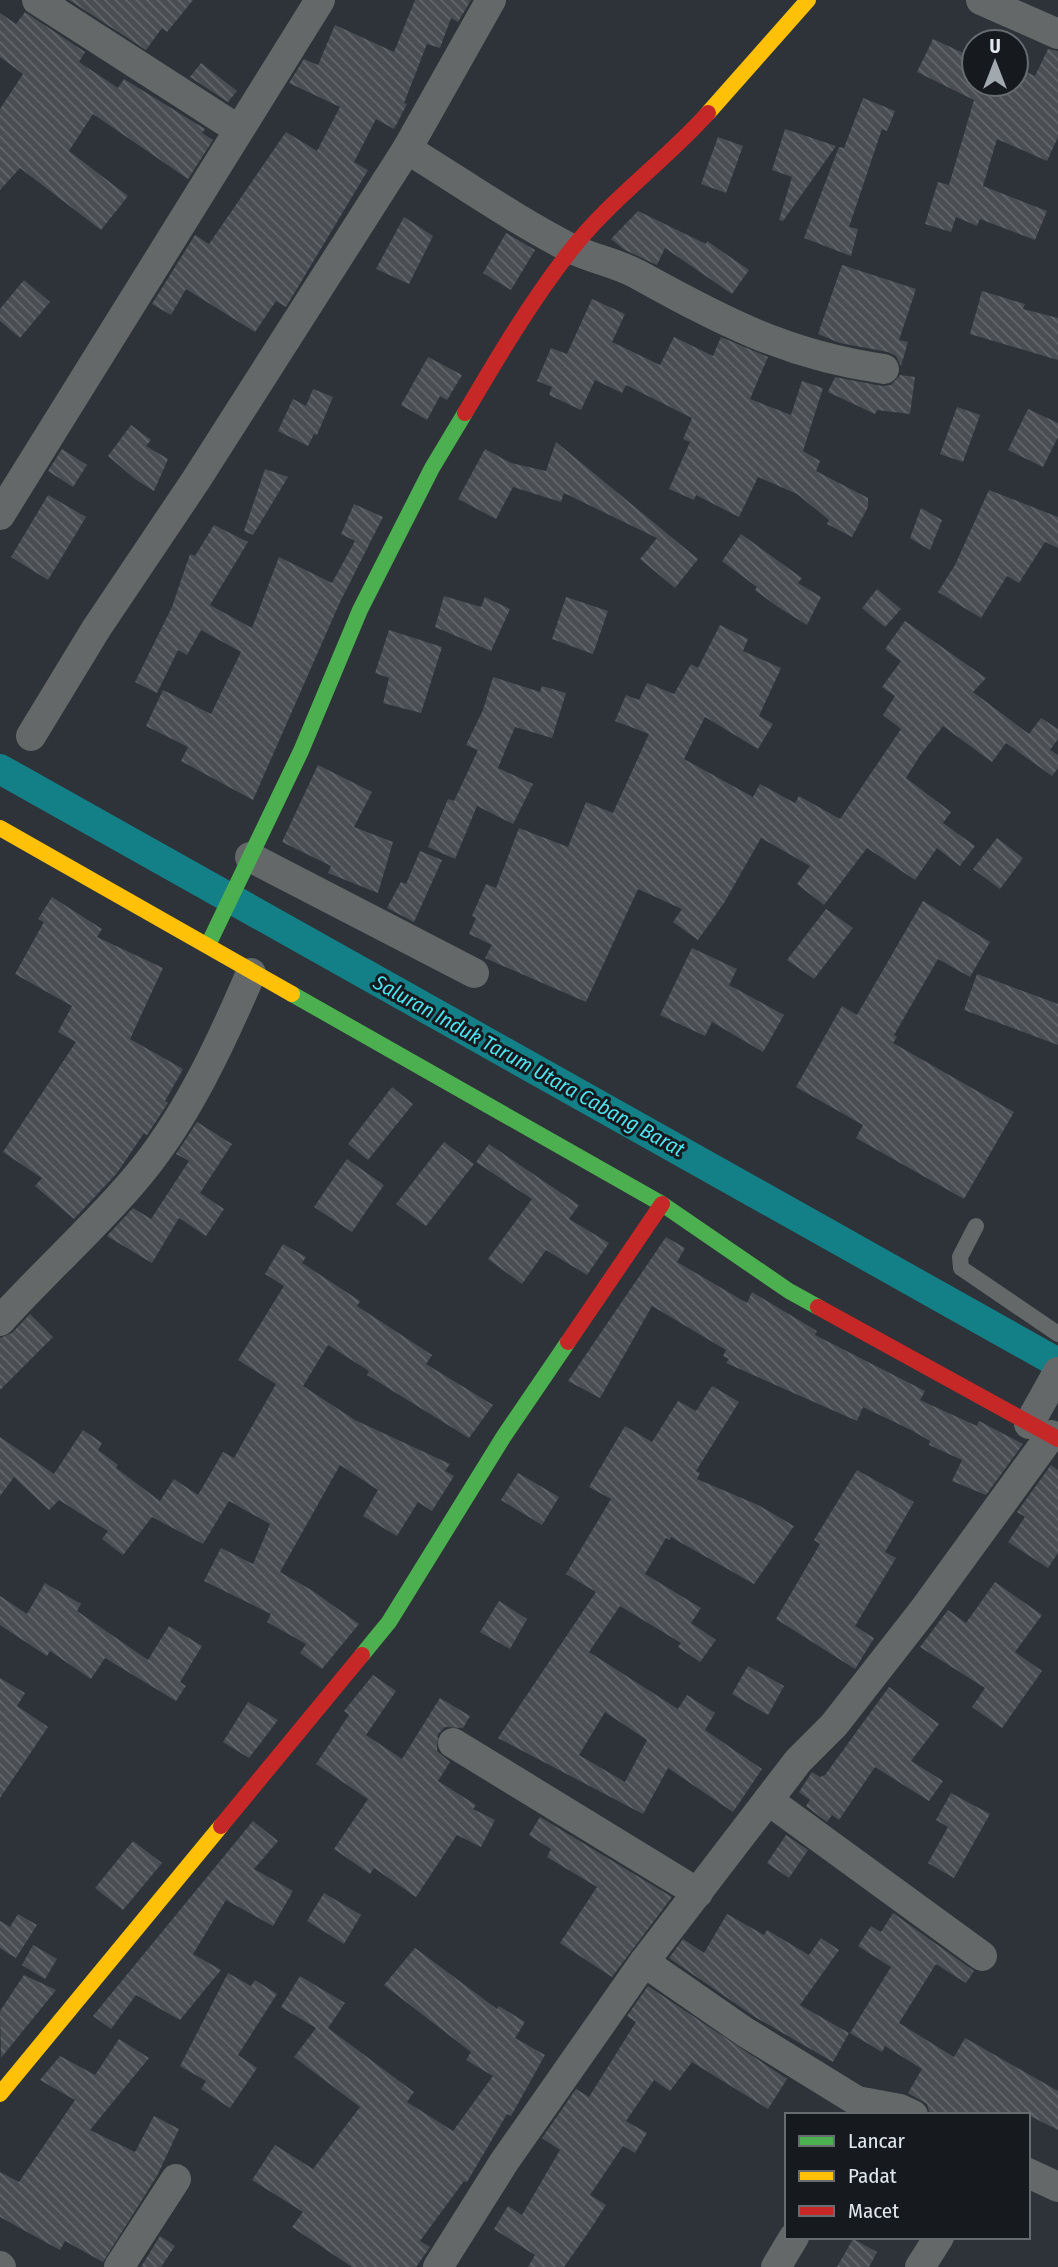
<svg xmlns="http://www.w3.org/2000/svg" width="1058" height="2267" font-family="'Fira Sans Condensed',sans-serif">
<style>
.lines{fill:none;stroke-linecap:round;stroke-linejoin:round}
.canal{stroke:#137f87;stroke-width:30}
.building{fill:url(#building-back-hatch);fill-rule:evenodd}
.lane{stroke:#656869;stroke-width:16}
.street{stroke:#656869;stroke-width:30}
.fast{stroke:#4caf50;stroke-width:16}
.slow{stroke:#ffc107;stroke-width:16}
.jam{stroke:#c62828;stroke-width:16}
.labels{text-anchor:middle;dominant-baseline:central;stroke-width:6;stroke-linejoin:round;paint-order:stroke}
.water-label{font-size:21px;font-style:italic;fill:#4fe3ef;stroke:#161a1f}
</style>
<defs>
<pattern id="building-back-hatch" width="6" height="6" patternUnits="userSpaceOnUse" patternTransform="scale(1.75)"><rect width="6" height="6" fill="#4a4e53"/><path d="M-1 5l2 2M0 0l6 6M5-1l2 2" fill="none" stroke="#64686c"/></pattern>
</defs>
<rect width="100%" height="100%" fill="#2d3338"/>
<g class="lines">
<path class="canal" d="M0 769 1058 1363"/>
</g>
<g class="building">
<path d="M69 0H193L167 32 162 28 146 50Z"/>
<path d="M415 0H471L458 22 451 18 440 48 427 44 404 103 407 104 394 129 376 119 354 162 368 170 286 307 276 301 255 332 186 289 171 315 152 304 195 235 209 244 286 132 317 151 340 107 289 83 304 59 318 65 335 25 394 52Z"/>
<path d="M25 12 85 52 79 62 118 88 124 79 205 129 202 133 213 140 188 179 93 114 69 151 128 196 101 230 20 168 0 190V109L23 74 0 57V13L16 24Z"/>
<path d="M933 39 974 58V84H1016V67L1035 76 1048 49 1058 51V137L1047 161 997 139 983 186 1047 211 1035 240 980 219 977 226 956 217 951 232 925 224 938 182 949 185 974 100 917 72Z"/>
<path d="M201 63 237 91 228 102 190 77Z"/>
<path d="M863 98 895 111 887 131 882 129 849 227 858 229 851 256 804 238 839 147 844 148Z"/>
<path d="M785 129 836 146 783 221 779 220 792 177 772 170Z"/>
<path d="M718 137 743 146 726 193 701 184Z"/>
<path d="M638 211 706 244 707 241 749 270 732 294 665 248 657 265 625 250 611 239Z"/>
<path d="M404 217 433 236 409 284 376 269Z"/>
<path d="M506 233 535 250 511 290 483 273Z"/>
<path d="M842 265 916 289 899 340 908 342 901 366 896 356 888 352 840 343 818 334Z"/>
<path d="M24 280 50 302 20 338 0 321V309Z"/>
<path d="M982 291 1025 304 1023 309 1058 318V360L970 334Z"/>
<path d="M592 299 625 314 612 342 660 365 674 337 713 356 721 337 768 357 750 399 791 415 802 381 823 388 803 451 820 461 816 471 868 498V507L852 537 827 524 829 520 797 494 758 477 739 517 696 495 694 500 669 489 690 442 683 439 692 418 626 385 622 393 595 380 581 410 549 395 552 387 537 381 551 348 567 354Z"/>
<path d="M428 357 462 375 447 400 440 396 427 420 401 405Z"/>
<path d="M900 375 915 377 910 414 877 410 875 414 828 392 835 377 882 386 891 385Z"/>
<path d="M313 389 333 397 317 435 314 434 308 446 278 431 293 399 306 406Z"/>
<path d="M957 407 980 415 963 462 940 454Z"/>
<path d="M1028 409 1058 423V437L1043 467 1008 450Z"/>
<path d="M131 425 151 440 146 446 168 459 154 491 135 479 108 456Z"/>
<path d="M556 442 698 559 675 588 640 559 657 538 564 493 561 502 513 487 496 519 458 499 485 449 511 463 546 471Z"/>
<path d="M62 449 87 465 73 487 48 471Z"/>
<path d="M265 469 288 477 253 535 244 531Z"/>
<path d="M989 490 1058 517V548L1045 542 1019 583 1007 576 981 618 938 592 955 565Z"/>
<path d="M48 495 86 517 48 580 11 557Z"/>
<path d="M354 504 383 517 340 602 253 800 181 761 188 747 146 726 163 690 211 714 241 652 201 630 187 655 178 650 157 693 135 682 172 607 190 554 195 556 214 525 248 542 210 605 252 628 279 557 332 583 355 541 341 534Z"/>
<path d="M921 508 942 520 930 550 910 538Z"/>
<path d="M741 534 802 578 798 583 821 597 807 625 778 607 755 590 757 587 722 561Z"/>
<path d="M877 589 901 609 885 627 862 608Z"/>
<path d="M444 596 481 607 485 597 510 609 491 651 435 627Z"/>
<path d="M566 597 608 611 593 654 552 639Z"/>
<path d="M905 621 986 678 973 692 1029 734 1041 718 1058 729V739L1050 750 1058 755V768L1052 776 1006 743 992 762 943 726 921 754 906 778 951 812 943 823 975 846 960 866 937 848 915 880 867 848 824 905 797 884 810 866 761 838 724 903 698 940 673 922 682 909 638 889 586 1002 485 958 492 945 469 934 476 918 472 916 486 884 496 888 519 828 568 847 586 802 613 813 649 734 615 721 626 695 639 700 647 683 674 694 691 664 698 668 720 625 748 639 743 651 781 668 759 716 773 724 758 749 705 717 684 759 753 797 760 784 795 803 799 796 840 819 901 729 883 715 895 696 882 687 901 661 885 649Z"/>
<path d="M389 630 442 647 421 713 383 703 389 678 375 673Z"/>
<path d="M493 677 540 692 542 686 566 693 552 738 515 727 498 768 533 784 513 824 477 806 455 859 428 847 448 799 454 801 478 750 466 745 483 710Z"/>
<path d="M318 765 372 792 354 827 393 842 378 893 328 873 331 866 282 842Z"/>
<path d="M997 838 1023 858 1000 889 973 869Z"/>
<path d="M420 851 442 860 414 922 387 908 401 882 406 884Z"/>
<path d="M52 897 102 929 97 937 163 968 130 1039 183 1069 165 1101 168 1103 147 1135 144 1133 117 1173 74 1219 35 1186 42 1178 3 1152 76 1042 58 1032 72 1006 15 974 44 922 38 919Z"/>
<path d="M923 901 990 942 970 977 938 959 894 1035 897 1037 893 1043 1014 1112 964 1199 856 1138 863 1125 796 1087 842 1006 857 1015Z"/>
<path d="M826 909 853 928 814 979 787 960Z"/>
<path d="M692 948 737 969 729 985 784 1015 763 1052 712 1022 705 1036 660 1015Z"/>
<path d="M977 974 1058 1004V1045L964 1010Z"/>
<path d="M392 1087 413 1104 368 1160 348 1144Z"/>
<path d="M197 1122 232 1144 200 1193 224 1209 206 1236 179 1218 152 1263 107 1236 133 1208 151 1219 189 1161 176 1154Z"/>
<path d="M444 1142 474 1164 426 1226 396 1204Z"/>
<path d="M489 1144 579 1205 569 1219 609 1243 587 1275 546 1250 522 1284 488 1259 532 1199 476 1162Z"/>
<path d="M347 1159 384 1185 352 1232 314 1207Z"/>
<path d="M666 1237 685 1248 677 1262 747 1303 752 1292 817 1331 815 1335 925 1391 920 1400 977 1426 979 1421 1023 1444 986 1495 952 1481 962 1460 929 1445 930 1441 911 1430 863 1407 857 1421 726 1363 729 1359 723 1356 726 1350 652 1306 600 1398 568 1381Z"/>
<path d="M283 1244 306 1257 302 1263 360 1301 357 1306 432 1355 426 1364 493 1405 469 1438 367 1375 369 1371 328 1345 303 1386 355 1420 450 1464 445 1471 454 1476 432 1511 418 1502 397 1536 363 1516 378 1490 340 1465 280 1572 313 1591 359 1624 322 1669 300 1653 306 1644 267 1622 271 1614 204 1581 221 1548 253 1564 270 1524 229 1501 203 1544 152 1517 123 1555 102 1539 108 1531 59 1500 49 1510 14 1477 0 1496V1437L54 1474 83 1430 102 1443 98 1450 118 1465 116 1468 160 1501 174 1479 198 1495 223 1452 234 1458 276 1384 238 1360 284 1286 265 1274Z"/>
<path d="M30 1314 53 1337 0 1390V1338L12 1333Z"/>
<path d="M712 1386 739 1402 696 1471 700 1473 697 1479 758 1505 794 1526 754 1584 671 1537 670 1540 666 1538 645 1574 701 1608 691 1623 716 1640 700 1662 678 1647 681 1643 620 1606 589 1652 678 1709 687 1695 715 1713 705 1730 762 1769 733 1812 668 1768 643 1814 498 1738 596 1592 566 1574 611 1499 589 1487 625 1426 652 1442 678 1401 696 1411ZM605 1712 647 1740 625 1782 579 1755Z"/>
<path d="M1051 1465 1058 1470V1553L1048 1568 1008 1542 1025 1517 1017 1512Z"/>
<path d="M857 1470 914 1502 885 1552 896 1558 855 1626 874 1638 855 1669 776 1619 820 1544 814 1540Z"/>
<path d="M518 1473 559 1497 542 1525 501 1500Z"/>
<path d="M995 1582 1042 1615 1015 1652 1042 1671 1002 1728 972 1707 985 1688 920 1647 948 1610 966 1623Z"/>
<path d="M45 1583 81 1604 77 1611 148 1660 169 1626 202 1646 180 1682 186 1686 176 1701 105 1658 91 1679 50 1651 47 1656 0 1625V1596L27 1614Z"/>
<path d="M499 1601 527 1619 510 1649 480 1632Z"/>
<path d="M748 1666 784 1686 768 1715 732 1694Z"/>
<path d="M373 1675 396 1691 366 1735 402 1759 440 1698 470 1716 463 1728 445 1727 438 1734 437 1751 450 1762 438 1781 476 1805 473 1809 495 1820 481 1847 457 1835 416 1897 374 1868 370 1874 334 1849 368 1799 316 1764 349 1715 344 1711Z"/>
<path d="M0 1678 25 1693 17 1706 48 1727 0 1798Z"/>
<path d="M889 1687 939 1724 911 1761 943 1781 929 1801 875 1767 839 1820 832 1815 827 1822 806 1806 810 1800 799 1792 812 1772 820 1777 825 1775Z"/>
<path d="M248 1702 278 1720 249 1758 223 1742Z"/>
<path d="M951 1793 990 1814 954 1878 928 1863 948 1827 936 1820Z"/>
<path d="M540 1817 672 1897 612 1977 560 1943 597 1887 547 1857 551 1849 529 1835Z"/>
<path d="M253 1821 278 1841 254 1869 293 1891 273 1926 226 1900 193 1954 221 1970 180 2020 136 1995 111 2029 93 2016Z"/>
<path d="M786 1835 808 1850 789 1878 767 1863Z"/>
<path d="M133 1841 162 1863 123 1910 95 1888Z"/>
<path d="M324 1893 361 1915 344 1944 307 1921Z"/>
<path d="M893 1913 974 1971 966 1983 936 1964 899 2023 954 2057 965 2038 1058 2091V2130L1028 2115H930L927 2104 908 2093 922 2069 885 2046 882 2052 850 2033 891 1967 858 1946 871 1926 881 1932Z"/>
<path d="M18 1914 37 1925 16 1958 0 1948V1921L10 1927Z"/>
<path d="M727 1914 764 1935 767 1930 809 1955 821 1938 839 1950 800 2005 849 2033 833 2062 755 2017 669 1958 683 1939 704 1953Z"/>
<path d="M33 1945 57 1959 45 1979 22 1965Z"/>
<path d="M415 1948 497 2009 499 2006 525 2022 515 2038 545 2055 511 2116 507 2114 467 2182 464 2181 420 2241 430 2247 416 2267H352L292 2227 303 2212 252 2180 275 2145 313 2169 360 2107 294 2057 316 2028 281 2007 300 1976 345 2003 328 2028 414 2092 407 2102 453 2131 493 2076 466 2060 471 2052 384 1985Z"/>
<path d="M228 1973 251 1986 255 1980 277 1994 238 2055 257 2068 230 2108 201 2089 206 2081 180 2066Z"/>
<path d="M24 1975 56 1990 1 2058 0 2011Z"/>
<path d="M648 1986 787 2079 768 2109 692 2062 670 2091 654 2080 626 2121 647 2133 635 2153 623 2146 590 2195 606 2205 590 2230 564 2267H528L535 2255 494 2229 508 2206 522 2215 560 2150 542 2138 576 2089 589 2097 636 2022 627 2016Z"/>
<path d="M119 2039 149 2058 90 2130 135 2152 154 2116 179 2129 157 2176 103 2262 65 2241 60 2250 0 2217V2172L19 2182 75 2100 40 2080 60 2056 95 2075Z"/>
<path d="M160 2236 175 2246 161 2267H141Z"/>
<path d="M853 2239 877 2252 869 2267H837Z"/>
</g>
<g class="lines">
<path class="lane" d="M976 1226 960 1257 961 1268 1058 1334"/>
<g class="street">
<path d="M37 0 239 130"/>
<path d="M981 0 1058 34"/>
<path d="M407 149C461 182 515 220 572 249 593 259 616 263 637 274 722 321 786 355 884 369"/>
<path d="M0 515 320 0"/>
<path d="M31 736 96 629 196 480 407 149 491 0"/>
<path d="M250 857 474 973"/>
<path d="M0 1321C44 1272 94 1228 136 1178 186 1119 221 1043 251 973"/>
<path d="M1029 1424 1058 1372"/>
<path d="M453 1743 698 1893"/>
<path d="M768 1800 982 1956"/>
<path d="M644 1962 745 2032 857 2101 900 2109 913 2115"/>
<path d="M1028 2173 1058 2187"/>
<path d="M0 2266 1 2267"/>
<path d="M119 2267 176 2179"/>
<path d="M438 2267 504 2162 644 1962 798 1761 834 1725 923 1611 1051 1435"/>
<path d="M776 2267 794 2237"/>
<path d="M920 2267 939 2237"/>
</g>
<g class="fast">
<path d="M208 945 301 751 360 610 432 468 465 413"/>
<path d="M292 994 662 1204 789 1291 818 1307"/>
<path d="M362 1655 389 1622 504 1436 568 1342"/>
</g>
<g class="slow">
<path d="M708 113 808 0"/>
<path d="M0 828 292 994"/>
<path d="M0 2094 221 1826"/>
</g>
<g class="jam">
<path d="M465 413C498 357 531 301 571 250 611 199 665 161 708 113"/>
<path d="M818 1307 1058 1439"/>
<path d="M568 1342 662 1204"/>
<path d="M221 1826 362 1655"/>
</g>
</g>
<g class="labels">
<g class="water-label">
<text transform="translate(529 1066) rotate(29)">Saluran Induk Tarum Utara Cabang Barat</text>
</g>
</g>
<rect x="785" y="2113" width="245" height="126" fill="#161a1f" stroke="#676c71" stroke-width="2"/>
<rect x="799" y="2136" width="35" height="10" fill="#4caf50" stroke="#676c71" stroke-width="2"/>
<text x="848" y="2148" font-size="21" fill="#e0e7ed">Lancar</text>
<rect x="799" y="2171" width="35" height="10" fill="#ffc107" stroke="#676c71" stroke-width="2"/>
<text x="848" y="2183" font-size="21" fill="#e0e7ed">Padat</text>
<rect x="799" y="2206" width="35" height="10" fill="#c62828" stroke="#676c71" stroke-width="2"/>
<text x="848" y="2218" font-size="21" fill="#e0e7ed">Macet</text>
<g transform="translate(995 63)"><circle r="33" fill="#161a1f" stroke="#676c71" stroke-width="2"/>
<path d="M0-5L12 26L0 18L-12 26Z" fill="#a1a8ae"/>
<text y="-10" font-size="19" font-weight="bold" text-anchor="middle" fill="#e0e7ed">U</text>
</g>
</svg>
